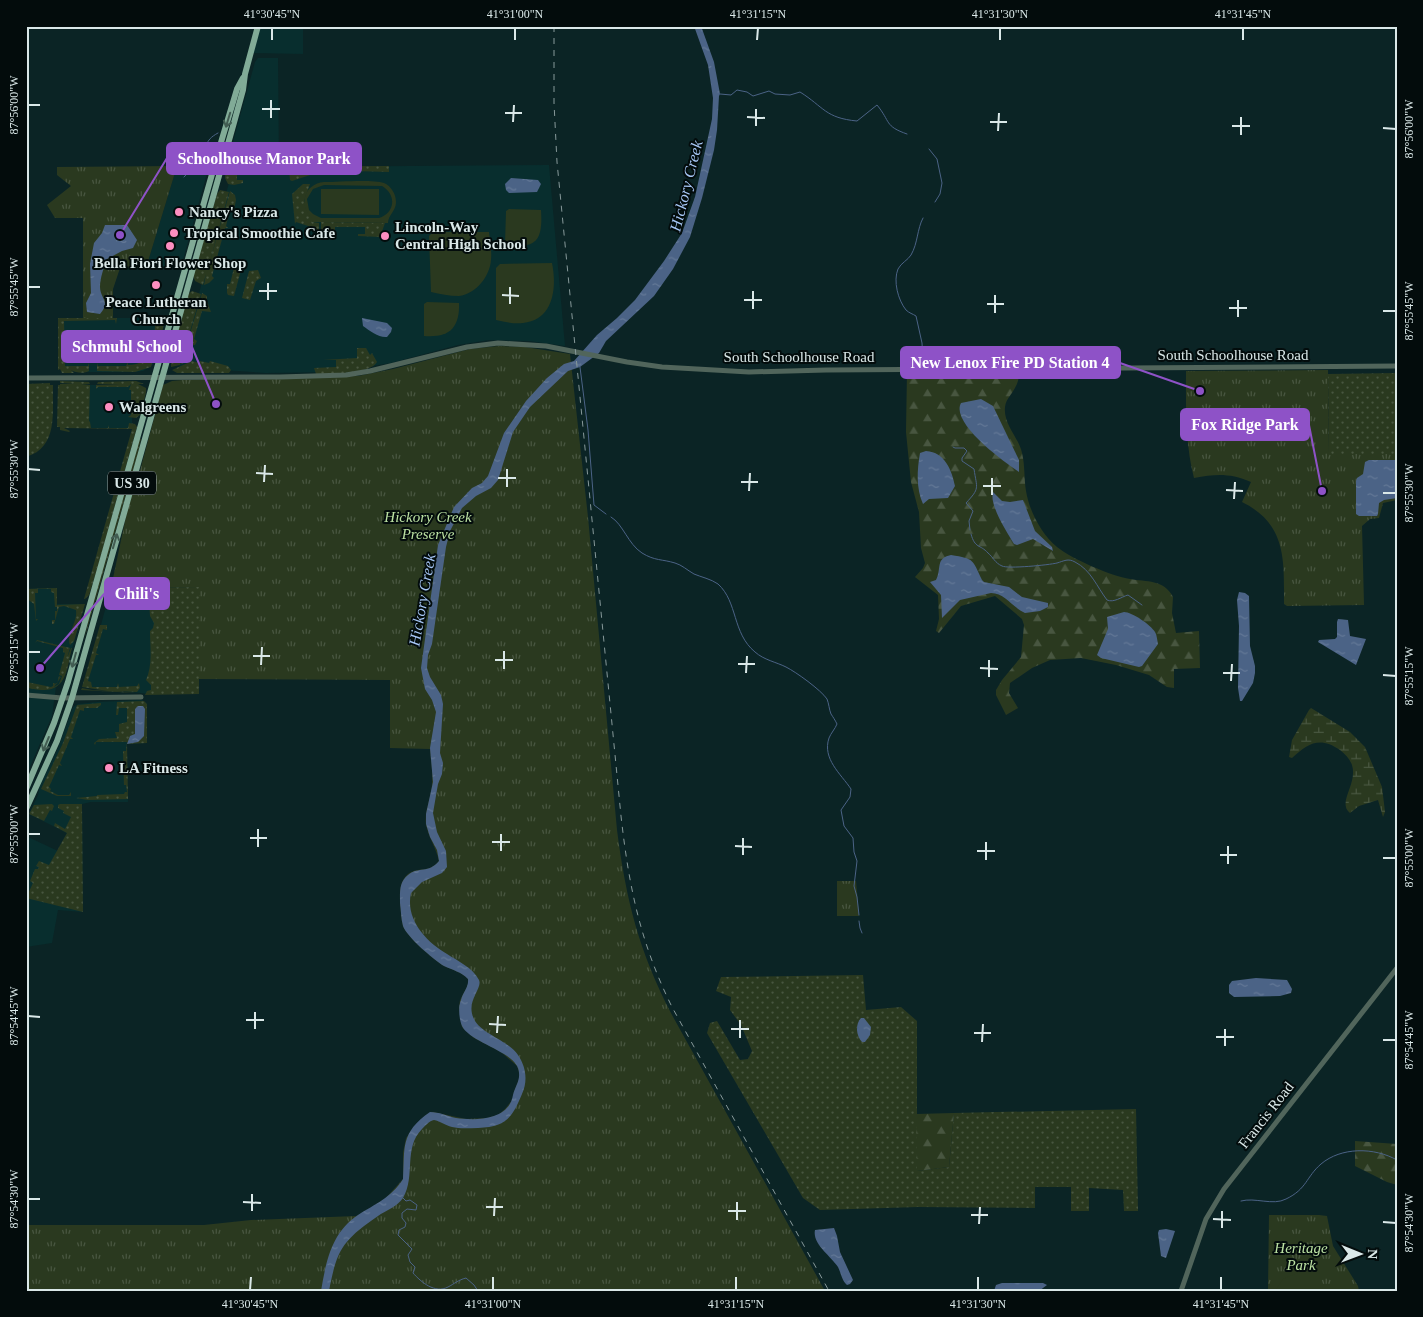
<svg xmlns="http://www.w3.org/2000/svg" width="1423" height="1317" font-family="Georgia,serif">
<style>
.built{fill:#082e2e}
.grass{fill:url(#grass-dots)}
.forest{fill:url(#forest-firs)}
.wetland{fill:url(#wetland-marsh)}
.park{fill:url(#park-tufts)}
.pitch{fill:#2a391f;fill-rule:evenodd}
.water{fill:url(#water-ripples)}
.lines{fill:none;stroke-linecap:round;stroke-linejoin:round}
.stream{stroke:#4b6386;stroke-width:1}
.minor{stroke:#51655b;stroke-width:5}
.major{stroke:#81ab97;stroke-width:6}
.rail{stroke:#87999a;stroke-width:1;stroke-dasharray:6 6;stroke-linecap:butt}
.oneway{stroke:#425c52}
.ticks{fill:none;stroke:#dae8e8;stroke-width:2}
.poi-dot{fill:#fd8ec0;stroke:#030c0c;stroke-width:2}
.labels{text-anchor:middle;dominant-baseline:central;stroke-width:4;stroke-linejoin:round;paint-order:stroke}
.shield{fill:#030c0c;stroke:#9aa6a6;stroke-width:1}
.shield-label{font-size:14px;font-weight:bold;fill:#dae8e8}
.poi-label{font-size:15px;font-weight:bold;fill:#dae8e8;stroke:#030c0c;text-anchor:start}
.street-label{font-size:15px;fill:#dae8e8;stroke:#030c0c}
.park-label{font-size:15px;font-style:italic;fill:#bce2a3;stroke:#030c0c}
.water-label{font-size:16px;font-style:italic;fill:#a7c7f6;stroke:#030c0c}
.leader{fill:none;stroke:#8e52c7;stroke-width:2}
.callout-dot{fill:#8e52c7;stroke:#030c0c;stroke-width:2}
.callout{fill:#8e52c7;stroke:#8e52c7;stroke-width:2}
.callout-label{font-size:16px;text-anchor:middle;font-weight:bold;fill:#fff}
.neatline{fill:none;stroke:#dae8e8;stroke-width:2}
.ticks-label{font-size:12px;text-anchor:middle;fill:#dae8e8}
</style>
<defs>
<pattern id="grass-dots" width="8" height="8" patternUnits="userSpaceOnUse" patternTransform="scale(1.25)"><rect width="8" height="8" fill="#2a391f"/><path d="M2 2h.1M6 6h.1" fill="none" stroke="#485640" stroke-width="1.8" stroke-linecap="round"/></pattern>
<pattern id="forest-firs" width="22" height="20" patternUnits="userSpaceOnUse" patternTransform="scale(1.25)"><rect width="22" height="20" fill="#2a391f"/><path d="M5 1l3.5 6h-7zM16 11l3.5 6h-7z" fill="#485640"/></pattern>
<pattern id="wetland-marsh" width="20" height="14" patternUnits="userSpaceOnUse" patternTransform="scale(1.25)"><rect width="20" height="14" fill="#2a391f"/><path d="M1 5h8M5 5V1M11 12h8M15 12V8" fill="none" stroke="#485640"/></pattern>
<pattern id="park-tufts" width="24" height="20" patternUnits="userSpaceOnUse" patternTransform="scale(1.25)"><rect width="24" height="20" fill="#2a391f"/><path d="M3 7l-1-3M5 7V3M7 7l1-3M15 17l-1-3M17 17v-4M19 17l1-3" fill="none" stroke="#485640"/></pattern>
<pattern id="water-ripples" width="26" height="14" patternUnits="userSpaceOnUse" patternTransform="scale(1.25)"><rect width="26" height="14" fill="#4b6386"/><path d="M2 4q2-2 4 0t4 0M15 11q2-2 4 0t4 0" fill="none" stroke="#647997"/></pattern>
</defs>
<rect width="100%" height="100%" fill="#0b2425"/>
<g class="built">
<path d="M259 26H303V54L251 53Z"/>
<path d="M258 58H278L279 167 549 165 565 346 529 341 489 340 458 345 391 363 334 372 266 373 179 367 233 168 226 167 255 62Z"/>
<path d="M177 166H209L181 267 146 268Z"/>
<path d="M60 318H166L153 365 143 371 135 372H75L72 370 60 369Z"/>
<rect x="70" y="385" width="62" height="43"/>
<path d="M199 587V694H150L84 687 111 588Z"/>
<path d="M57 588V604H83L78 629 62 682 56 687 52 716 26 776V589Z"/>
<path d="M142 700 147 704V743L127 744 128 802H91L82 804 83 912 58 910 52 943 26 947V836L58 851 67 833 29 814 38 795 40 785 58 748 73 707 78 704 97 702Z"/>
</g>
<g class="grass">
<path d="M389 166V172L320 170V169L312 171 313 174 292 181 290 180 289 169H242V172L237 174V180H243V183L234 185 228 184 225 178 226 167Z"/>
<path d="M303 184H310L304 201 313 218 312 222 319 223V232L314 228 296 222 295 224 292 194Z"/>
<path d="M220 190 229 192 207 272 230 191 235 195 236 200 234 210H230L226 226 228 228H225L212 276 214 278 209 283 204 285 206 274 203 285 195 281 193 275 217 194Z"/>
<path d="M321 222 385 223 380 237 358 236V234H365V227H335V232H321Z"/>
<path d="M236 260 245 262 243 270H241L234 296 228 295 227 293V284H230Z"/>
<path d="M258 270 261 278 256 281 250 300 242 298 249 271Z"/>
<path d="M192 291 201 294 180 365 171 367V358L188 294Z"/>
<path d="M202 293 207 296V301L211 312 202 311 194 339 197 341 195 345H192L189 357 191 358V361L181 364Z"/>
<path d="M58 318H117L116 324 115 320 64 321 65 366H88L89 363V371C84 374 76 373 71 370L74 373H62L60 369 58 370Z"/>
<path d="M152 325H164L151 367 135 372 97 371V363L98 366H126L128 362V365C140 365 149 359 154 348L151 346H154L155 325Z"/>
<path d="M357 348H366L370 355 372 353 377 362C371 374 330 374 316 374L314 368 336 367V360H323L357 358Z"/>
<path d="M192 361 199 363 200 361 209 363 210 361 228 366 231 370 229 373H177L172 370Z"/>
<path d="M1397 373V454H1329L1328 374Z"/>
<path d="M60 381 89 382 90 384H81L90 385 89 421 90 422 91 428H108V425L109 428H128L129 423 135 424 137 427 98 566 89 595 85 599H84L132 429 64 428 70 431 69 432 60 430V427H57L58 385H60V384H75L60 383Z"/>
<path d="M136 381 144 384H138L146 388V392L141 414 136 418 128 417 131 415V390H129L131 384 128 387H98L96 389V385L121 384H97L98 382Z"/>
<path d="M50 383V385H53C52 412 59 447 26 457V384Z"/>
<path d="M139 438 141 439 137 457 84 640 93 598Z"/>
<path d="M199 587V694L145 695 147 691 151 690V685L146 680C153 665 150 647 150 631L153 628 154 623 150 616 149 601 145 597H111L108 596V588Z"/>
<path d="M57 588V605L85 604 74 641 70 645C66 634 78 622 76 610L64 606 59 607 54 624H52V620H55V611H57V607H55L54 593 51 592V589H38V593H35L36 619H38L36 621 34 604 26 598V589Z"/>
<path d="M100 625H107V630L103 629 96 653 99 655H96L88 681 91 682 92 687H117L118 683 119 687 137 686 139 683 140 688 137 692 115 691 136 693 81 690 82 688 92 690 108 691 82 687Z"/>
<path d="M37 640 70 648 67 658 71 648H72C67 667 67 692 41 690 35 689 31 690 26 686L28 679 27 682 51 687 53 686V683L57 684 59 676 61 677 54 687 59 684 62 676 59 675 65 653 63 652V648L37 641 35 643Z"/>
<path d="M144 701 147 704V743L127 744 128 799 88 800 76 798 97 796V795L124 794 125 792H127L126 785H124L123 751H126L127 742H96L95 745 94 743 99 739 117 738 115 732H119V724L127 722V708H119L118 715H116L117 702Z"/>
<path d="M101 703V705L97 708H84V711L80 710 71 737 73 739H70L60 763 62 766 59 765 49 787 51 789 50 791 58 795H69L71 792V796H57L41 789 63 743 77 705Z"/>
<path d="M52 804 54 806 52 811 50 810 44 821 29 814 34 805Z"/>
<path d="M60 804H82L83 912 26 898 33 883 30 881 35 869H38L39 867 36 866 39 861 49 865 67 833 54 826 55 823 65 829 71 817 63 813 64 811 58 808V805Z"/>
<path d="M863 975 866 1010 901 1007 917 1021V1171L949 1167 954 1113 1136 1109 1138 1211H1124L1123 1190 1089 1188V1211H1071V1187H1035V1208L918 1207 820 1210 803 1198 707 1033 710 1023 717 1021 740 1060 748 1059 752 1051 741 1025 730 1010 731 997 716 991 721 977Z"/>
</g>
<g class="forest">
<path d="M907 372 1019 373C1019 390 1006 396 1005 407 1003 424 1019 438 1022 453 1025 465 1024 479 1026 491 1029 510 1041 534 1057 547 1072 559 1111 576 1130 579 1146 582 1164 579 1173 597L1172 613 1176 633 1199 631 1200 668 1174 669V688L1167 687 1149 675 1116 665 1081 658 1050 660 1032 668 1010 683 1009 693 1018 708 1006 715 996 695V690L1002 680 1021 657 1024 625 1022 619 995 596 961 606 939 633 936 631 939 619 938 595 915 577 923 568 925 563 921 548 919 512 911 482 906 432Z"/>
<path d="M954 1113 949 1167 917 1171 916 1114Z"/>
<path d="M1355 1141 1397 1144V1185L1387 1182 1355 1166Z"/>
</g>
<path class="wetland" d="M1311 708 1350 732 1365 747 1382 787 1385 812 1383 817 1378 800 1359 806 1350 813C1349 812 1346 809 1346 807 1343 797 1357 781 1352 765 1350 759 1345 754 1340 750 1320 736 1308 743 1292 758L1289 757 1292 740 1309 710Z"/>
<g class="park">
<path d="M177 166 146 268H120L113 289V318H83V218H55L47 205 71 186 57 175V167Z"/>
<path d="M499 346 525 347 570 354 588 517 617 830C626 900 639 952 672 1015L825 1291H26V1225H204L251 1220 356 1216 367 1211 384 1200 403 1179V1153L406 1138 414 1127 426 1115 433 1112 466 1119 487 1118 498 1115 505 1109 513 1099 514 1092 519 1079V1072L517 1066 501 1052 474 1038 462 1027 459 1008 460 1000 468 985V979C461 972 453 970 444 966 434 960 407 937 403 926 401 919 401 910 400 903 400 892 399 882 408 874 419 866 428 874 439 861 436 848 429 838 426 825 424 810 432 797 432 783 433 772 431 760 430 749L390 748V680L199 679V587L111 588 129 502 138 478 163 385 172 381 183 380 358 376 393 369 470 349Z"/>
<path d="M1328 370 1329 454H1397V500L1383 503 1379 518 1370 519 1362 526 1364 605 1287 606 1284 604C1284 561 1287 524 1242 502L1251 482C1230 473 1216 474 1194 478 1185 442 1186 408 1186 371Z"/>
<path d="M837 881H856L859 916H837Z"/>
<path d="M1269 1215H1319L1327 1216 1333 1246 1358 1286 1359 1291H1268Z"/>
</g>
<g class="pitch">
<path d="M324 182C338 182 372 179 384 183 391 186 396 194 396 202 396 211 388 215 388 223L312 222V218C298 205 304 184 324 182ZM324 185 382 186C397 195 395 213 379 218H321L313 214 309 210 307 199 313 189Z"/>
<path d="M321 189H379V215L321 214Z"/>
<path d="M509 209 541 210C543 239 537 251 505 243L506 211Z"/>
<path d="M433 232H489C490 240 492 251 491 260 490 276 476 294 459 296 449 296 440 294 431 292L429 236Z"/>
<path d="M552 263C557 287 554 320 523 323 514 324 505 322 496 320V268L500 264Z"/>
<path d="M427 302 459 303C460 328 449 338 424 336V304Z"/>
<path d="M1302 1271 1307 1272V1291H1275L1283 1279Z"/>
</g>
<g class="water">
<path d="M694 26H701L714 62 720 94 719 96 717 130 714 150 702 198 690 237 673 269 654 296 606 341 599 353 580 367 568 371 530 407 513 432 498 480 491 488 476 496 462 508 450 531 446 547 432 644 428 655 427 668 430 677 441 695 443 704 440 753 443 763 442 774 438 784 433 813 437 832 446 851 447 867 442 873 422 882 411 893C405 919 426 942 447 954 458 961 473 968 479 980 483 989 465 1001 474 1019 481 1034 508 1040 518 1055 526 1067 528 1081 522 1094 512 1118 506 1127 478 1128 469 1128 460 1129 452 1127 445 1125 440 1121 434 1120 429 1121 426 1125 422 1129 403 1148 416 1176 403 1198 398 1206 385 1211 378 1216 342 1241 337 1249 329 1291H321C326 1262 331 1233 358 1215 375 1204 391 1198 403 1179 405 1147 400 1133 430 1112 439 1112 447 1116 456 1118 476 1121 509 1120 513 1095 515 1087 520 1081 519 1073 519 1052 471 1044 462 1026 459 1019 458 1007 461 1000 463 992 469 987 468 979 461 972 453 970 444 966 434 960 407 937 403 926 401 919 401 910 400 903 400 892 399 882 408 875 419 866 428 874 439 861L437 850 430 837 426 824V814L433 782 430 748 436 712 432 700 425 689 421 668 438 545 454 507 472 488 482 483 488 476 504 433 526 401 547 378 564 364 574 361 597 335 617 318 635 300 664 261 682 233 695 197 712 119 713 98 708 65Z"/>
<path d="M511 178 538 180 541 184 537 192 509 193 506 190 505 184Z"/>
<path d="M105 225H127L137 240 133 248 122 251 107 259C104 267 100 278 100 287 100 298 111 302 100 314L87 312 86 303 91 293 90 264 94 243 102 233Z"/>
<path d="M362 318 387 323 392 328 391 332 387 337C379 338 370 331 363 326Z"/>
<path d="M981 399 993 406 1019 460V472C1005 463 950 423 961 403Z"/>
<path d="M926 451C945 452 952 471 955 486L948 498 929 499 923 504C916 488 917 470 920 453Z"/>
<path d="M1369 460H1397V498L1384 500 1379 503 1378 514 1377 516H1359L1356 514V481L1357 478 1363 474 1365 462Z"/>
<path d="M993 492 1002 501 1010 502 1023 500 1035 531 1052 547 1053 551 1033 539 1017 545 1014 544C1007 532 989 505 993 492Z"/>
<path d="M951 555C975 559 972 559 982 580L984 582 1009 587 1022 597 1048 603V607L1040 611 1025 613C1013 608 1005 593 991 593L960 600 942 618 941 595 930 582 936 580C942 569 935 558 951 555Z"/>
<path d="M1239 592 1245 593 1249 596 1250 646 1255 666V673L1253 683 1242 701H1240L1238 688 1239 626 1237 600Z"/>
<path d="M1124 612C1132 612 1151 625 1155 632 1157 635 1157 640 1158 644L1142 666 1139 667 1101 658 1097 655 1108 629 1107 617Z"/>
<path d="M1338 619 1348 620 1350 636 1366 639 1356 665 1318 642 1319 640 1335 639 1337 637V622Z"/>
<path d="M138 706H143L145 709 144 736 138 742 127 744 130 736 135 734V709Z"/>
<path d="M1256 978 1287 980 1292 989 1291 993 1280 996 1234 997 1229 993V985L1232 981Z"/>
<path d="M861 1018H864L871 1027 870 1035 865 1042H862C856 1036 855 1024 861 1018Z"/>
<path d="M834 1228 837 1236 840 1252 853 1280 850 1284 847 1285C842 1281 841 1273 838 1267 831 1256 812 1244 815 1230Z"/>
<path d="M1166 1229 1175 1231 1166 1258 1161 1256 1158 1233 1159 1230Z"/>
<path d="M1002 1283H1043L1047 1285 1039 1291H994L996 1285Z"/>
</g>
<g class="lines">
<g class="stream">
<path d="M720 94 731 95 737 90 747 92 753 96 769 91 775 94 790 95 800 92C824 107 825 118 857 121L877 105C891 122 884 126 907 134"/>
<path d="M929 149 937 159 942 183 940 194 935 202"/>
<path d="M184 177C189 171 198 166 202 159 208 147 203 141 218 133"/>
<path d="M923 218C917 229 918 243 911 255 908 260 901 263 898 269 893 281 898 300 906 310 909 313 913 314 916 316L922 343 923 362"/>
<path d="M580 367 588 430 594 505 606 514"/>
<path d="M953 447 955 448H964L967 451 962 458V461L974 469C977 489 980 488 966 503L973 511 969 521 970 530"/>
<path d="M611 517C623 524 628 544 642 553 655 561 662 559 675 563 682 565 687 570 694 574 701 577 711 579 718 584 738 602 732 633 755 652 764 660 776 662 786 667 796 672 821 690 827 699 829 704 829 709 831 714 833 717 835 720 837 724 835 729 831 733 829 738 822 759 841 774 851 789L850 797 841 810 844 826 853 838 854 852 857 861 854 886 857 897 859 915"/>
<path d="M971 534C975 549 980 544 988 553 993 557 995 563 1002 566 1008 569 1049 565 1057 563 1064 561 1068 558 1075 562 1091 570 1097 587 1107 600 1114 603 1121 597 1128 595L1142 605"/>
<path d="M859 921 860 928 862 933"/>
<path d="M403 1198 406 1201 410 1200 417 1205 416 1210 407 1209 402 1213V1218L406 1223 405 1227 399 1230 398 1235 412 1249 408 1255 410 1262 415 1267 413 1273C421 1282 435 1294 448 1287 454 1284 458 1280 466 1278L474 1285 478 1291"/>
<path d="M1241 1201C1255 1197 1273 1206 1286 1199 1307 1189 1306 1177 1321 1164 1341 1147 1374 1147 1397 1160"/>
</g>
<g class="minor">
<path d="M26 378 280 377 346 375 370 371 467 347 498 343 546 346 627 362 662 367 749 372 826 370 1397 366"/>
<path d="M26 695 62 698 141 697"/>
<path d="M1181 1291 1206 1219 1224 1189 1397 968"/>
</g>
<g class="major">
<path d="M26 789 54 723 68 682 222 139 237 89 243 78"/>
<path d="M26 809 57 741 72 698 235 119 243 90 245 74 258 26"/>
</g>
<path class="rail" d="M554 26V103L557 162 621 816C629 887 640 942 672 1007L829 1291"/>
</g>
<defs><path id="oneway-shaft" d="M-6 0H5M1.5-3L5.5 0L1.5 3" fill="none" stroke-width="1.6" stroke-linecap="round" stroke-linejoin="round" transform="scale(1.25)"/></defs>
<g class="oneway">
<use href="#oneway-shaft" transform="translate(228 120) rotate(107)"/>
<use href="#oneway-shaft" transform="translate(115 541) rotate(-74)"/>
<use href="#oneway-shaft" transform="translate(74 660) rotate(105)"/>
<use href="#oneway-shaft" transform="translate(46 744) rotate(112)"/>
</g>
<path class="ticks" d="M272 40V28M515 40V28M757 40 758 28M1000 40V28M1243 40V28M28 105H40M262 109H280M505 113H522M747 117 765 118M271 118V100M513 122 514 105M990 122H1007M756 126V109M1232 126H1250M1383 128 1396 129M998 131 999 113M1241 135V117M28 287H40M259 291H277M502 295 519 296M268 300V283M744 300H762M510 304V287M987 304H1004M1229 308H1247M753 309V291M1383 311H1396M995 313V295M1238 317V300M28 469 40 470M256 473 273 474M498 478H516M264 482 265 465M741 482H758M983 486H1001M507 487V469M1226 490 1243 491M749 491 750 473M1383 493H1396M992 495V478M1234 499 1235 482M28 652H40M253 656H270M495 660H513M738 664H755M261 665 262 647M980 668 998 669M504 669V651M746 673 747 656M1223 673H1240M1383 675 1396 676M989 677V660M1231 681 1232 664M28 834H40M250 838H267M492 842H510M735 846 752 847M258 847V829M501 851V834M977 851H995M743 855V838M1220 855H1237M1383 858H1396M986 860V842M1228 864V846M28 1016 40 1017M246 1020H264M489 1024 506 1025M255 1029V1012M731 1029H749M497 1033 498 1016M974 1033H991M1216 1037H1234M740 1038V1020M1383 1040H1396M982 1042 983 1024M1225 1046V1029M28 1199H40M243 1202 261 1203M486 1207H503M252 1211V1194M728 1211H746M971 1215H988M494 1216 495 1198M1213 1219 1231 1220M737 1220V1202M1383 1222 1396 1223M979 1224 980 1207M1222 1228V1211M250 1290 251 1277M493 1290V1277M736 1290V1277M978 1290V1277M1221 1290V1277"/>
<g class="poi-dot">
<circle cx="179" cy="212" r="5"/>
<circle cx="174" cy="233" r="5"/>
<circle cx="385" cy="236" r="5"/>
<circle cx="170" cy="246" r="5"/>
<circle cx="156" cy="285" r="5"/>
<circle cx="109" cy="407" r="5"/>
<circle cx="109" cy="768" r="5"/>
</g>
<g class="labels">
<rect class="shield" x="108" y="471.5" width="48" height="23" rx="4"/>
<g class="shield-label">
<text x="132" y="483">US 30</text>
</g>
<g class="poi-label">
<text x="189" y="212">Nancy's Pizza</text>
<text x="395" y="227">Lincoln-Way<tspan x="395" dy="17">Central High School</tspan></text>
<text x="184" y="233">Tropical Smoothie Cafe</text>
<text x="170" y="263" text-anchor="middle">Bella Fiori Flower Shop</text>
<text x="156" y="302" text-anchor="middle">Peace Lutheran<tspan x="156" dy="17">Church</tspan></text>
<text x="119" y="407">Walgreens</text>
<text x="119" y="768">LA Fitness</text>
</g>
<g class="street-label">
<text x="1233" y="355">South Schoolhouse Road</text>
<text x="799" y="357">South Schoolhouse Road</text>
<text transform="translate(1266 1115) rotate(-52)">Francis Road</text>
</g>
<g class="park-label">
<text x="428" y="517">Hickory Creek<tspan x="428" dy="17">Preserve</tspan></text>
<text x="1301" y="1248">Heritage<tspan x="1301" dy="17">Park</tspan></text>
</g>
<g class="water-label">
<text transform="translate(686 186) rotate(-76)">Hickory Creek</text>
<text transform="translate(422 600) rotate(-80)">Hickory Creek</text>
</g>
</g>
<path class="leader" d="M120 235L167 158M216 404L192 347M1200 391L1120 363M1322 491L1309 425M40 668L105 593"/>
<g class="callout-dot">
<circle cx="120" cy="235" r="5"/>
<circle cx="216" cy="404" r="5"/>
<circle cx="1200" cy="391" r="5"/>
<circle cx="1322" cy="491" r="5"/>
<circle cx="40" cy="668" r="5"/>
</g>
<g class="callout">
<rect x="167" y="143" width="194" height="31" rx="5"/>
<rect x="62" y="331" width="130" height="31" rx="5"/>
<rect x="901" y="347" width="219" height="31" rx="5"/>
<rect x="1181" y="409" width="128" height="31" rx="5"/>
<rect x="105" y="578" width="64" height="31" rx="5"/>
</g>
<g class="callout-label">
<text x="264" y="164">Schoolhouse Manor Park</text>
<text x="127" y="352">Schmuhl School</text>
<text x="1010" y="368">New Lenox Fire PD Station 4</text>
<text x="1245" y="430">Fox Ridge Park</text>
<text x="137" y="599">Chili's</text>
</g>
<rect width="1423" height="1317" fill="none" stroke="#030c0c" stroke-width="55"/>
<g transform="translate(1360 1254) rotate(91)" stroke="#030c0c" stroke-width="4" paint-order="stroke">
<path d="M0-4L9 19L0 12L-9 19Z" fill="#dae8e8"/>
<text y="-8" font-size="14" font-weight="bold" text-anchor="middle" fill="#dae8e8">N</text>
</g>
<rect x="28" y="28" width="1368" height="1262" class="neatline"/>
<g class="ticks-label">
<text x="272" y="18">41°30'45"N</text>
<text x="515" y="18">41°31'00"N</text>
<text x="758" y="18">41°31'15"N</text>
<text x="1000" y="18">41°31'30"N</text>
<text x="1243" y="18">41°31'45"N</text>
<text transform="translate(14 105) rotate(-90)" y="4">87°56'00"W</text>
<text transform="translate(1409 129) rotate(-90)" y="4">87°56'00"W</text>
<text transform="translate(14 287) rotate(-90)" y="4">87°55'45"W</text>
<text transform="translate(1409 311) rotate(-90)" y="4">87°55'45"W</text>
<text transform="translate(14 469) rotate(-90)" y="4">87°55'30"W</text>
<text transform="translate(1409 493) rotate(-90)" y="4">87°55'30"W</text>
<text transform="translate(14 652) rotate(-90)" y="4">87°55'15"W</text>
<text transform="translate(1409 676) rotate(-90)" y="4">87°55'15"W</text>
<text transform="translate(14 834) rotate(-90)" y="4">87°55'00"W</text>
<text transform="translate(1409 858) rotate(-90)" y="4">87°55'00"W</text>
<text transform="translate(14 1016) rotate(-90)" y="4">87°54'45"W</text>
<text transform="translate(1409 1040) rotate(-90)" y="4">87°54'45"W</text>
<text transform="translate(14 1199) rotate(-90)" y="4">87°54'30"W</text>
<text transform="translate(1409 1223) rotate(-90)" y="4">87°54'30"W</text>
<text x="250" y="1308">41°30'45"N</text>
<text x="493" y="1308">41°31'00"N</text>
<text x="736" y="1308">41°31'15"N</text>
<text x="978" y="1308">41°31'30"N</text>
<text x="1221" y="1308">41°31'45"N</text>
</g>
</svg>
